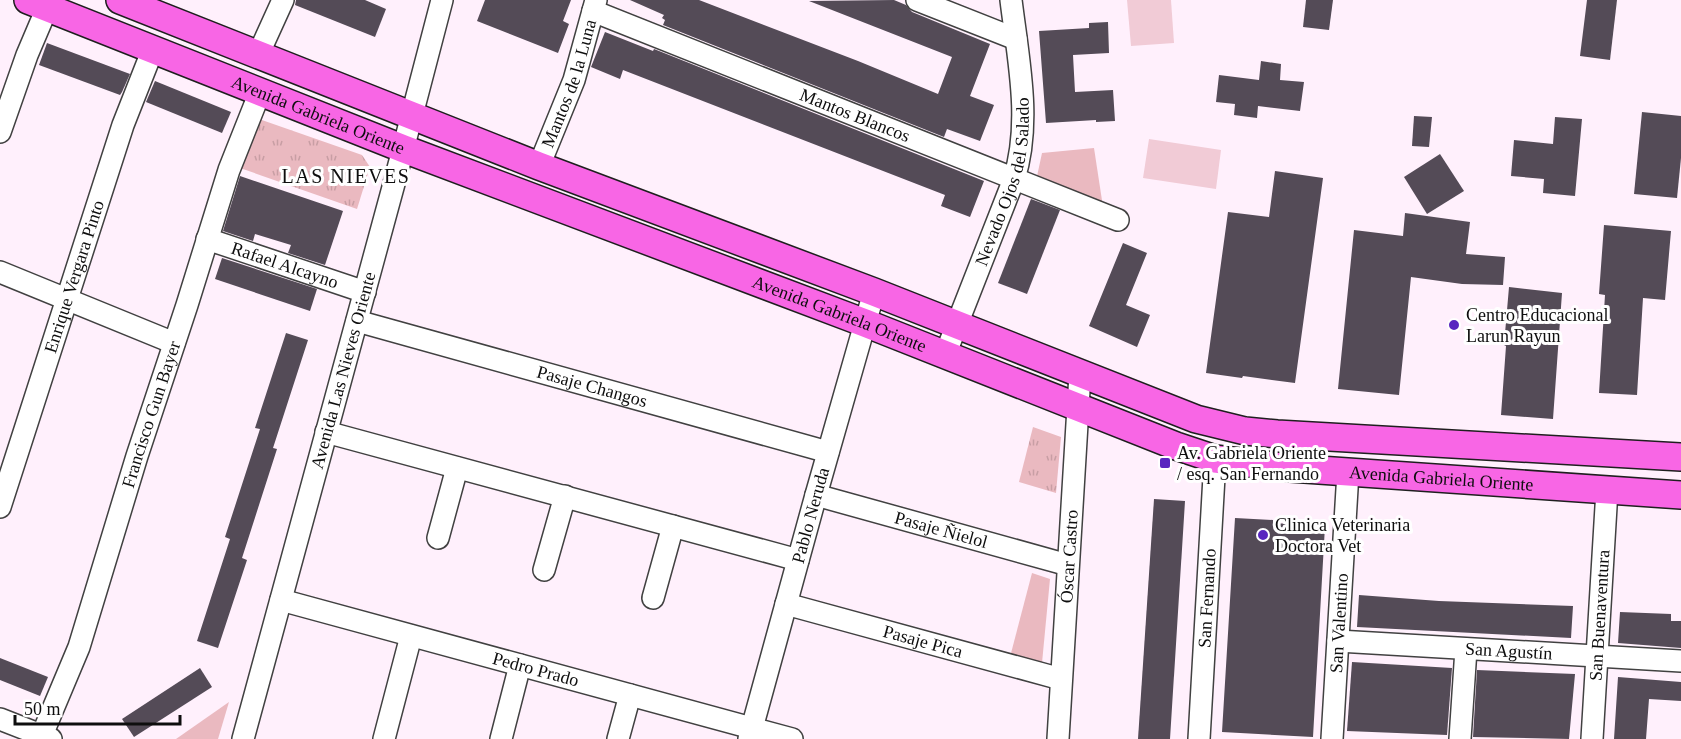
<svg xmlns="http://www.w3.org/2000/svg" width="1681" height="739" font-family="'Times New Roman',serif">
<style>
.grass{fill:#eab9c0}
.park{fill:url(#park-tufts)}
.pitch{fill:#f1cbd6}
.building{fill:#544b57}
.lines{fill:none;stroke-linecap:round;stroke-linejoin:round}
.minor-casing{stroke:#414141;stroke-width:24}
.major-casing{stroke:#1f1f1f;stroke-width:30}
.minor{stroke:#fff;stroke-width:21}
.major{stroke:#f866e5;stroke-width:27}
.poi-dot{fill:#5826bf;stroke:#fff;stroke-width:2}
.labels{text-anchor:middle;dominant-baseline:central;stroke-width:6;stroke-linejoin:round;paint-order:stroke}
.street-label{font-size:18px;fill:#0e0e0e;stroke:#fff}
.poi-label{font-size:18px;fill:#0e0e0e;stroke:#fff;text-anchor:start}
.neighbourhood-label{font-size:20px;letter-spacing:1.5px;fill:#0e0e0e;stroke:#fff}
</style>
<defs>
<pattern id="park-tufts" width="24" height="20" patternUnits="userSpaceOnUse" patternTransform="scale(1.5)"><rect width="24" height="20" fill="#eab9c0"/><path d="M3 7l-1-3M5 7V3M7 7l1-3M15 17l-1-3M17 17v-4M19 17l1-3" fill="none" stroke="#c89ea4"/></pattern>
</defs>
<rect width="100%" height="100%" fill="#fff0fc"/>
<g class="grass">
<path d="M1094 148 1103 207 1036 181 1042 153Z"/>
<path d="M1032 573 1050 579 1042 663 1010 657Z"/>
<path d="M229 702 218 739H176Z"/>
</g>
<g class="park">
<path d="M259 119 362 155 370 167 357 209 240 168Z"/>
<path d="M1033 427 1061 437 1056 493 1019 482Z"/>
</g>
<g class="pitch">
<path d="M1127 0H1171L1174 43 1131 46Z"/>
<path d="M1149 139 1221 150 1216 189 1143 178Z"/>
</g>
<g class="building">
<path d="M296 0H365L386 9 375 37 295 5Z"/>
<path d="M485 0H571L563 21 569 24 558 53 477 21Z"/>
<path d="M630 0H699L858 61 938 94 952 57 809 1 894 0 906 5 912 12 990 44 970 96 994 105 980 141 947 129 944 137 663 25 665 20 662 18 664 15Z"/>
<path d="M1306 0H1333L1329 30 1303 27Z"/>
<path d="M1587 0H1617L1610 60 1580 56Z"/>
<path d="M1108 22 1109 53 1073 55 1075 92 1113 90 1115 121 1096 122V120L1046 123 1039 31 1089 28V23Z"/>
<path d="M605 32 653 51 654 49 984 181 970 217 941 206 945 195 623 70 620 79 591 67Z"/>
<path d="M47 43 130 74 122 92 120 95 39 65Z"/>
<path d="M1261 61 1281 64 1280 80 1304 82 1300 111 1258 106 1257 118 1234 115 1235 104 1216 102 1219 75 1259 80Z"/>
<path d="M155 81 231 112 222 133 146 102Z"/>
<path d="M1642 112 1681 116V158L1677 198 1634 194Z"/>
<path d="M1414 116 1432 117 1429 147 1412 146Z"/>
<path d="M1555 117 1582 119 1575 196 1543 193 1544 179 1511 176 1514 140 1553 144Z"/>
<path d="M1440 154 1464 191 1427 214 1404 177Z"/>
<path d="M1275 171 1323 178 1295 383 1243 376 1242 378 1206 373 1228 212 1269 217Z"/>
<path d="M240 176 343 211 325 265 288 253 291 245 255 234 253 241 223 231Z"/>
<path d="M1031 199 1060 210 1027 294 998 283Z"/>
<path d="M1405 213 1470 222 1466 254 1505 257 1503 285 1462 284 1411 277 1399 395 1338 389 1354 230 1403 236Z"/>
<path d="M1604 225 1671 231 1665 300 1643 298 1637 395 1599 393 1605 295 1599 294Z"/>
<path d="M1123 243 1147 253 1126 305 1150 315 1137 347 1089 326Z"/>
<path d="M222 258 317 289 310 311 215 279Z"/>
<path d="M1509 287 1562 293 1553 419 1501 415 1506 346 1504 345Z"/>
<path d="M286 333 308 340 273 448 277 449 242 558 247 560 218 648 197 641 230 539 225 537 260 429 255 428Z"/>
<path d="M1154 499 1185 501 1170 739H1138Z"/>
<path d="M1235 518 1273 520V523L1325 526 1313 737 1222 732Z"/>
<path d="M1359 595 1439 601 1573 606 1571 638 1357 627Z"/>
<path d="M1620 612 1671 614V621H1681V648L1618 643Z"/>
<path d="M0 658 48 677 40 696 0 680Z"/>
<path d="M1352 662 1452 668 1447 735 1347 731Z"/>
<path d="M200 668 212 687 134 737 122 719Z"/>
<path d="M1477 670 1575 674 1569 739 1473 737Z"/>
<path d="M1618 677 1681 682V701L1649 699 1646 739H1614Z"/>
</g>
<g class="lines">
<defs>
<g id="minor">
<path d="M917 0 1016 39"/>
<path id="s1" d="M593 11 1118 220"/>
<path d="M258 55 283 0"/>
<path d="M0 132 27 55 47 8"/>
<path id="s2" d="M539 166 574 80 596 0"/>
<path id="s3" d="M207 239 365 292"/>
<path d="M0 272 174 343"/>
<path id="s4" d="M357 321 828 452"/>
<path id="s5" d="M945 355 1014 179C1032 122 1018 58 1011 0"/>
<path d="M326 432 798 560"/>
<path id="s6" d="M816 495 1068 565"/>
<path id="s7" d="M0 507 123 125 153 49"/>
<path d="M438 538 457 468"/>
<path d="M544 570 565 496"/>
<path d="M653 598 673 526"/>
<path id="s8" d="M281 600 792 739"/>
<path id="s9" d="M786 604 1061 679"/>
<path id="s10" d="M1338 641 1681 661"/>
<path d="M0 719 51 739"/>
<path id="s11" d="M42 735 79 647 137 456 187 305 229 170 260 92"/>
<path id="s12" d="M243 739 395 180 442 0"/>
<path d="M384 739 411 636"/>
<path d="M501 739 520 665"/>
<path d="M618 739 630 695"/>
<path id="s13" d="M749 739 816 495 874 292"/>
<path id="s14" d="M1058 739 1080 374"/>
<path id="s15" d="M1199 739 1215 459"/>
<path id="s16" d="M1332 739 1348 472"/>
<path d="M1460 739 1466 649"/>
<path id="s17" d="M1592 739 1607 490"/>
</g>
<g id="major">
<path id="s18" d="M28 0 404 149 865 323 1176 446 1215 459 1290 468 1681 495"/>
<path d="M120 0 539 166 874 292 1196 419 1245 431 1277 434 1681 457"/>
</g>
</defs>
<use href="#minor" class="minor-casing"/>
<use href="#major" class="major-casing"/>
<use href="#minor" class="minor"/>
<use href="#major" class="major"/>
</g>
<g class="poi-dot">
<circle cx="1454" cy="325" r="6"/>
<rect x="1159" y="457" width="12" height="12" rx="3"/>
<circle cx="1263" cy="535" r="6"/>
</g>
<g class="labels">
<g class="street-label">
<text stroke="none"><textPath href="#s2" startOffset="88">Mantos de la Luna</textPath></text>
<text stroke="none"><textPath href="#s18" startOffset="312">Avenida Gabriela Oriente</textPath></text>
<text stroke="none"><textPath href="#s1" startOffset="282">Mantos Blancos</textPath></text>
<text stroke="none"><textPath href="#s5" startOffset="184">Nevado Ojos del Salado</textPath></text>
<text stroke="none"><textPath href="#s3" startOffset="82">Rafael Alcayno</textPath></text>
<text stroke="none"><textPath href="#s7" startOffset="242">Enrique Vergara Pinto</textPath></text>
<text stroke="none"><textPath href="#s18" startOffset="870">Avenida Gabriela Oriente</textPath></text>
<text stroke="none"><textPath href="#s12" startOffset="382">Avenida Las Nieves Oriente</textPath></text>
<text stroke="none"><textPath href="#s4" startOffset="244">Pasaje Changos</textPath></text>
<text stroke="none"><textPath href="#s11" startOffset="339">Francisco Gun Bayer</textPath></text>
<text stroke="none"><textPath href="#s18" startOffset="1500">Avenida Gabriela Oriente</textPath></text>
<text stroke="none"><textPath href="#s13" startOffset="232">Pablo Neruda</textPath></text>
<text stroke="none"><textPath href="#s6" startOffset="130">Pasaje Ñielol</textPath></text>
<text stroke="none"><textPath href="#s14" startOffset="183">Óscar Castro</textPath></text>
<text stroke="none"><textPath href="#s15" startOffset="141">San Fernando</textPath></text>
<text stroke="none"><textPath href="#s17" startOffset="124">San Buenaventura</textPath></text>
<text stroke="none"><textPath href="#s16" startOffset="116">San Valentino</textPath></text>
<text stroke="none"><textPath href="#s9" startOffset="142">Pasaje Pica</textPath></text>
<text stroke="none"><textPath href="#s10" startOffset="171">San Agustín</textPath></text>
<text stroke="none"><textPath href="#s8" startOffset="264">Pedro Prado</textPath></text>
</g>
<g class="poi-label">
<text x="1466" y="315">Centro Educacional<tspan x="1466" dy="21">Larun Rayun</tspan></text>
<text x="1177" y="453">Av. Gabriela Oriente<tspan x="1177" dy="21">/ esq. San Fernando</tspan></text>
<text x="1275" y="525">Clinica Veterinaria<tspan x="1275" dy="21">Doctora Vet</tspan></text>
</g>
<g class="neighbourhood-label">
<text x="346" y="176">LAS NIEVES</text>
</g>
</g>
<path d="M15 715v9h165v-9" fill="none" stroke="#0e0e0e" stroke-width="3"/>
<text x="24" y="715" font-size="18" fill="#0e0e0e" stroke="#ffffff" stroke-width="4.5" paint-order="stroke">50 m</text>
</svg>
